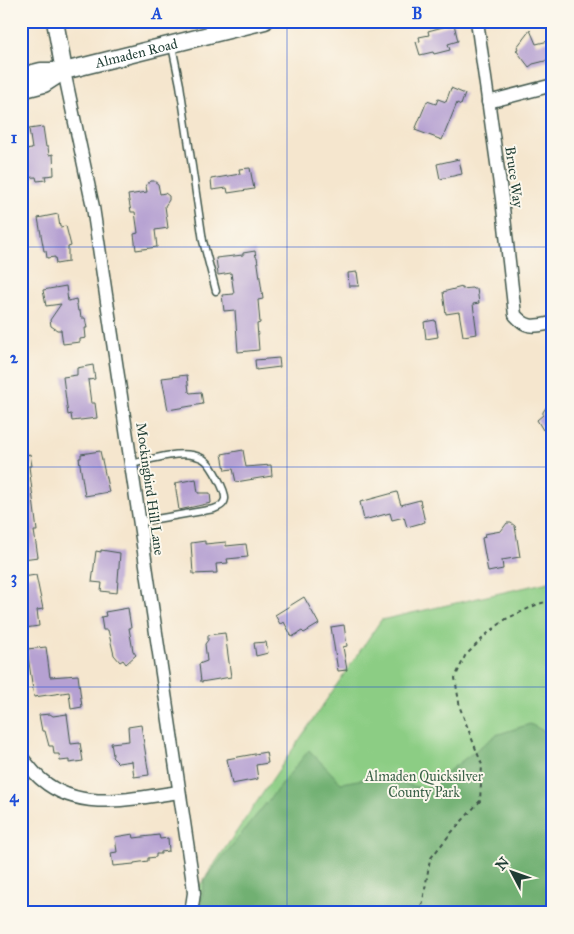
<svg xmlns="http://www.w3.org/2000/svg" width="574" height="934" font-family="'IM FELL Great Primer',serif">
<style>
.green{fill:#8ccd84;stroke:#56855c}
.forest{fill:#71b072;stroke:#487653}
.building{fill:#b6a1d2}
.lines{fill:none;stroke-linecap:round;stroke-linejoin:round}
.service-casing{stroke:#3f564b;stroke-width:9}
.minor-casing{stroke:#3f564b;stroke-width:15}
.tertiary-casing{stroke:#3f564b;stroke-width:19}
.path{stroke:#3f564b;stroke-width:2;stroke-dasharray:4 4;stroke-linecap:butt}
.service{stroke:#fff;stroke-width:6}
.minor{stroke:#fff;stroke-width:12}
.tertiary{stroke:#fff;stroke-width:16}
.grid{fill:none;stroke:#1d4ed8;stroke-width:1;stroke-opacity:0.55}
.labels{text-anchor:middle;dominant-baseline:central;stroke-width:4;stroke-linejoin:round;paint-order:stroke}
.street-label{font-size:14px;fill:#1f3d34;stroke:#fbf7ec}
.park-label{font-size:14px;fill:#3a6148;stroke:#fbf7ec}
.neatline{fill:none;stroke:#1d4ed8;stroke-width:2}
.grid-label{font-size:16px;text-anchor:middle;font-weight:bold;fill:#1d4ed8}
</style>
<rect width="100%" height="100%" fill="#fbf7ec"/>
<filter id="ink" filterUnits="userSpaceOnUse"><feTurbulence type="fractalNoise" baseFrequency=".02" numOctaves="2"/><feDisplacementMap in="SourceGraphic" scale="10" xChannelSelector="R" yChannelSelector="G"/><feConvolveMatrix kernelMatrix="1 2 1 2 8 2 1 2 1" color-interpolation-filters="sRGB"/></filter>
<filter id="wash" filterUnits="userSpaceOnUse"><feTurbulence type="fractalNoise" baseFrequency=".0096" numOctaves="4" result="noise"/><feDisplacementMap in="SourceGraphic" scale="20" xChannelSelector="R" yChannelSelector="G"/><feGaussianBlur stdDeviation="1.12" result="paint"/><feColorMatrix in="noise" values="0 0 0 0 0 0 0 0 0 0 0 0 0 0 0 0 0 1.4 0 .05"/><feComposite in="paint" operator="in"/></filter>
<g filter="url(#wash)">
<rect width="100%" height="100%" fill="#f5e6ce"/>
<path class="green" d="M553 581V913H181L381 620Z"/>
<path class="forest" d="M530 724 553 736V913H199L205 879 309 750 341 783 375 777 425 789 496 735Z"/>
<g id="blocks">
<g class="building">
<path d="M454 24 458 41 448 44 450 50 434 54 433 52 420 55 416 42 420 41 419 37 429 35 428 31Z"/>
<path d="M530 30 536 44 553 40V59L533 64 529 67 516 50 518 49 517 47Z"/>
<path d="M451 88 465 94 461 105 457 103 442 140 415 130 427 101 436 104 438 99 446 102Z"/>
<path d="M43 127 46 147H48L49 155 53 154 54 175 45 176 46 180 37 181 36 177 21 178V169L24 168 23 160 26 156 25 150 32 149 29 129Z"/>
<path d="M459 159 462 174 440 179 437 164Z"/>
<path d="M250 168 254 189 228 193 227 188 212 190 211 179 240 174 239 169Z"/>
<path d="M150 181H154L158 184 160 194 165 193 169 196V200L165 206 168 228 155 230 157 247 136 250 134 234 138 233 135 212H131L128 195 147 192 146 186Z"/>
<path d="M58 214 60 227 66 226 71 246 68 247V262L56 264 55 257 47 258 46 251H44L38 218Z"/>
<path d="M255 251 256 257H257L263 299 258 300 260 323 257 324 259 350 238 352 235 310 224 311 222 295 234 294 231 273 218 275 216 258 243 255V253Z"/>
<path d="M357 272 359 286H349L348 273Z"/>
<path d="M66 286 68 301 76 299 78 311H80L81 318H85L87 328H85L86 338 80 339V342L63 344 61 330H57L51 326 50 320 61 304 46 306 43 290Z"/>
<path d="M462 287V289L472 288 473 289H477L479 303 473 304 477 334 463 336 459 312 446 314 443 292Z"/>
<path d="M435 320 438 337 426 339 424 322Z"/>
<path d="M279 358 280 367 256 370 255 360Z"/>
<path d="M93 365 95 379 88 380 91 403H95L97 418 72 421 71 414 68 415 63 377 77 375V368Z"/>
<path d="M187 375 189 392 190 393 201 392 203 404 168 410 162 378Z"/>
<path d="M547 406 553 410V424L543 430 537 420 543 415V412Z"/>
<path d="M243 450 246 467 271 465 272 476 236 482 233 469 225 470 222 454Z"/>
<path d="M100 451 109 492 85 496 79 458H81V454Z"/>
<path d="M27 453V455L30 454 32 466H29L37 531H34L38 557 23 559V555H21V454Z"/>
<path d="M196 479 198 493H210L211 503 179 510 175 483Z"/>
<path d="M397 492 401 505 420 500 425 522 407 527 404 517 392 520 390 513 364 520 360 502Z"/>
<path d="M507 523H511L515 526 520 557 502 560 503 569 488 572 482 538 485 537 484 534 501 531Z"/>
<path d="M205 541V544L226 542V546L246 544 248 557 227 559 228 563 216 564 217 573 193 574 191 543Z"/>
<path d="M101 550 120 553 117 593 101 591 102 583 92 582 96 551 101 552Z"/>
<path d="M36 575 43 609 37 610 39 626 25 628 21 604V585L24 584 23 577Z"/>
<path d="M304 597 319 624 304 633 302 631 292 637 284 622 280 624 275 615Z"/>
<path d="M128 608 131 628H129L133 651 136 655 126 664 123 660 120 662 114 655 108 630H103L101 617 106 616 105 612Z"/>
<path d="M344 625 347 646 343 647 347 670 338 671 331 627Z"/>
<path d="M225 633 231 677 201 682 199 664 207 661 205 644 208 640V635Z"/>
<path d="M266 642 268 653 256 656 254 643Z"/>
<path d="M46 647 50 677 78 675 82 707 71 709 69 692 34 697 27 649Z"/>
<path d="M50 714 53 716 67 714 71 744 80 743 83 761 69 763V760L60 761 59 754H54L53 746H49L45 731H42L39 715Z"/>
<path d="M141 725 149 775 134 777 132 761 118 763 112 757 113 755 111 743 129 741 128 727Z"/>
<path d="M266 752 268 763 256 765 258 779 232 784 227 759Z"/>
<path d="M133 834 134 838 159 835 160 839 168 838 169 851 161 852V854H156V857L148 858V861L134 863V864L113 866 111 853 117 852 115 837Z"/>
</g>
</g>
</g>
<g filter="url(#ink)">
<use href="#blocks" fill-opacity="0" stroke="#3f564b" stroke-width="1"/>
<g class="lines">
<defs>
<g id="service">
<path d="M172 46 180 85 203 241 216 291"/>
<path d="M131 464C150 460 173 452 192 455 197 456 203 458 206 461 212 466 226 491 225 499 224 505 219 507 214 509L139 522"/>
</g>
<g id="minor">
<path d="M477 21 502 199 515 315C528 330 535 326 553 323"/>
<path d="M64 71 93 207 193 883 194 893 191 913"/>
<path d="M488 102 553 85"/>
<path d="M21 757C28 764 34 774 42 780 81 813 134 798 179 792"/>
</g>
<g id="tertiary">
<path d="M55 21 64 71"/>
<path id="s1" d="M21 76 41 71H64L265 21"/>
<path d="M21 90 44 84 64 71"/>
</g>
</defs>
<use href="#service" class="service-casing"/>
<use href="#minor" class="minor-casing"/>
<use href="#tertiary" class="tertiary-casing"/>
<path class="path" d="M421 913 430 859 451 833 480 801 482 765 460 708 455 678 465 656 487 634 506 619 538 604 553 600"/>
<use href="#service" class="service"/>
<use href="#minor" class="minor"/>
<use href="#tertiary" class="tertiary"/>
</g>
</g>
<path class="grid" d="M287 21V913M21 247H553M21 467H553M21 687H553"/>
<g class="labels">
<g class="street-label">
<text stroke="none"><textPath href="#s1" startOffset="118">Almaden Road</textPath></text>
<text transform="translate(514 177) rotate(82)">Bruce Way</text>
<text transform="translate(150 489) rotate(82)">Mockingbird Hill Lane</text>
</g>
<g class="park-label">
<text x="424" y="776">Almaden Quicksilver<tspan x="424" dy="16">County Park</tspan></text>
</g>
</g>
<rect width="574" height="934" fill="none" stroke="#fbf7ec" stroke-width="55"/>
<g transform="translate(512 872) rotate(311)" stroke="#fbf7ec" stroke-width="4" paint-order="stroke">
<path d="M0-4L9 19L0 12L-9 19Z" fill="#1f3d34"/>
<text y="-8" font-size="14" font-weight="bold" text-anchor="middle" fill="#1f3d34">N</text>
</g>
<rect x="28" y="28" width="518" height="878" class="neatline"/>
<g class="grid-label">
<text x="157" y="19">A</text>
<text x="417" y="19">B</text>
<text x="14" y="143">1</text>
<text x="14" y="363">2</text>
<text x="14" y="583">3</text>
<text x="14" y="802">4</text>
</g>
</svg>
